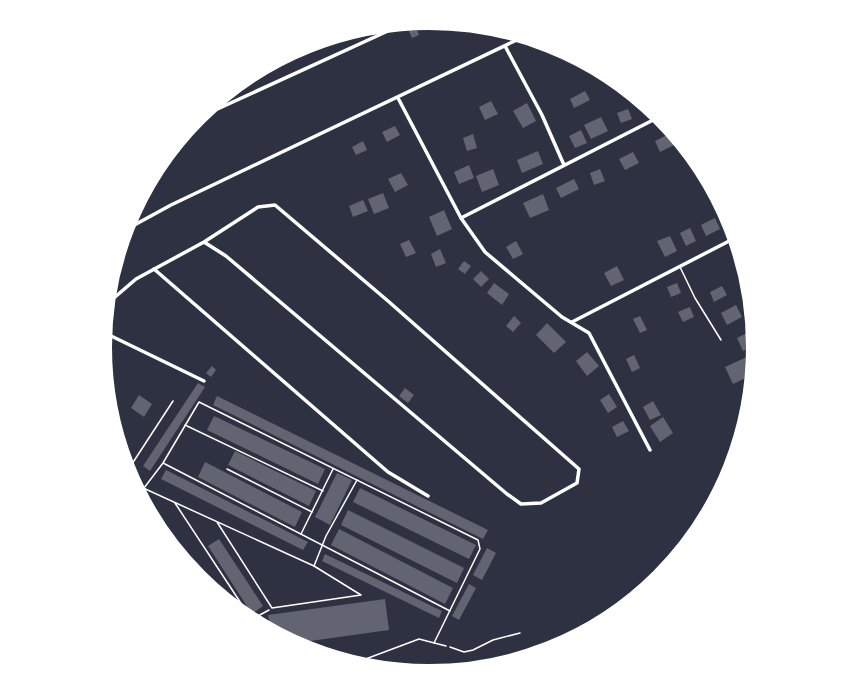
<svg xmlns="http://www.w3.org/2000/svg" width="859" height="695" font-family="Rubik,sans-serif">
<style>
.building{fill:#626471}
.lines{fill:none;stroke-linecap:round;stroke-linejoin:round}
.path{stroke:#fff;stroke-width:1.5}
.service{stroke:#fff;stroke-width:1.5}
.minor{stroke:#fff;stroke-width:3.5}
.rim{fill:none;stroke:#fff;stroke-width:2}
</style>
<rect width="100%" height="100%" fill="#2d3142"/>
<g class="building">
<path d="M415 25 419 35 412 38 408 29Z"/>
<path d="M585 91 590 100 574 108 570 99Z"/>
<path d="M491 101 498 114 485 120 479 107Z"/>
<path d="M527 103 536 121 523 128 513 111Z"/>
<path d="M628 109 632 119 621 123 617 113Z"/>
<path d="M601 117 608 131 591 139 584 125Z"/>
<path d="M395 126 400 135 387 142 382 132Z"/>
<path d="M581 130 587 143 575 148 569 136Z"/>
<path d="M473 134 477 148 467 151 463 138Z"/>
<path d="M669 134 674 145 660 152 655 141Z"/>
<path d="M363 141 367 150 356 155 352 147Z"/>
<path d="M538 151 543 164 522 173 517 160Z"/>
<path d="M633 152 639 163 625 170 619 159Z"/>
<path d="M469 165 474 178 459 184 454 172Z"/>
<path d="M493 169 499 185 482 192 476 176Z"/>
<path d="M600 169 605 181 594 185 590 173Z"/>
<path d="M401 173 408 185 395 192 388 179Z"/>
<path d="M574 179 579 189 561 198 556 188Z"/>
<path d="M383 193 389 208 374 214 368 199Z"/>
<path d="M543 194 549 210 530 218 523 203Z"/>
<path d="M363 200 368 211 353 217 349 206Z"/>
<path d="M444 210 452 229 437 236 429 217Z"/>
<path d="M715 218 720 229 706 236 701 225Z"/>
<path d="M690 228 696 241 686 246 680 233Z"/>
<path d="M670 236 677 251 665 257 657 241Z"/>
<path d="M409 240 416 253 406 257 400 244Z"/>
<path d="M516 241 523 254 513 259 506 247Z"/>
<path d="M440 249 446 263 436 267 431 254Z"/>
<path d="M464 261 471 266 465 274 458 269Z"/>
<path d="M617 266 624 280 611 286 604 273Z"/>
<path d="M481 271 489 279 481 287 473 279Z"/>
<path d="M494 283 509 294 502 305 487 293Z"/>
<path d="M677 283 681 293 671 297 667 287Z"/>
<path d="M722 286 727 295 714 302 710 292Z"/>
<path d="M736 305 742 317 727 325 721 313Z"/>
<path d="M690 307 694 317 683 322 678 312Z"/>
<path d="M514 316 521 323 513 332 506 326Z"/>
<path d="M640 316 647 330 640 333 633 319Z"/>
<path d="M547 323 566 342 554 353 536 335Z"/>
<path d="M751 331 755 346 743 351 737 338Z"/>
<path d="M587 352 599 366 587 376 576 361Z"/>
<path d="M634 355 640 368 632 372 626 359Z"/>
<path d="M749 356 753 365 752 375 733 384 725 367Z"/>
<path d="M212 366 216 370 211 377 206 373Z"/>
<path d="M198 383 205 387 150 471 143 466Z"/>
<path d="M405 388 414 395 408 403 399 396Z"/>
<path d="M609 394 617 407 608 413 600 400Z"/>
<path d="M139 395 152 404 144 417 131 408Z"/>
<path d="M217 396 488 530 483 539 213 405Z"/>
<path d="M653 401 661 415 650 420 643 407Z"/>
<path d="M214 416 325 469 318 484 207 430Z"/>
<path d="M663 417 673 433 660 442 650 426Z"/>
<path d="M623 421 629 431 617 437 612 427Z"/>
<path d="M235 451 316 491 309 506 228 465Z"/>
<path d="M205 462 302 512 295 527 198 477Z"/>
<path d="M166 470 308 542 303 550 161 479Z"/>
<path d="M337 473 352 480 330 525 315 517Z"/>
<path d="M360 488 476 545 469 559 353 502Z"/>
<path d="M348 510 464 568 457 583 341 525Z"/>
<path d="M339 529 453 588 445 604 331 545Z"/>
<path d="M219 539 263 606 252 614 208 546Z"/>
<path d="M487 548 496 553 482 580 473 575Z"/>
<path d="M325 554 442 611 439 618 322 561Z"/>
<path d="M469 584 476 588 459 620 452 616Z"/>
<path d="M385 599 389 630 296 643 270 630 268 615Z"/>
</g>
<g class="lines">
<g class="path">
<path d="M256 617 269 610"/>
<path d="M450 647 464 652 473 650 493 640 520 633"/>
</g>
<g class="service">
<path d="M680 267 695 298 721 340"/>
<path d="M185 425 323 491"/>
<path d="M163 463 450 611"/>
<path d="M130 467 173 401"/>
<path d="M227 469 312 512"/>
<path d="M141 487 314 566 361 595 272 608 217 522"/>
<path d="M144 488 163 463 199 402 478 540 480 549 434 643"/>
<path d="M175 503 252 620"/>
<path d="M301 534 333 469"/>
<path d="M314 566 326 536 357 480"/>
<path d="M355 663 419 639 446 646"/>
</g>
<g class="minor">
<path d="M505 46 542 115 564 165"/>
<path d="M398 98 461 218 485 252 562 317 589 333 650 450"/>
<path d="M200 117 401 25"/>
<path d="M461 218 659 117"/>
<path d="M127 229 171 205 523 37"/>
<path d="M154 269 388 472 428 496"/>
<path d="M108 303 136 279 204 242 258 207 275 205 388 301 579 469 577 483 541 503 521 504 507 494 226 256 204 242"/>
<path d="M572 322 735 238"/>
<path d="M105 333 204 381"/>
<path d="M127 466 184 559"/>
</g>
</g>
<path d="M0 0H859V695H0ZM111 347a318 318 0 1 1 636 0a318 318 0 1 1-636 0Z" fill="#fff" fill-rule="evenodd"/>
<path class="rim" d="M111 347a318 318 0 1 1 636 0a318 318 0 1 1-636 0Z"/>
</svg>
